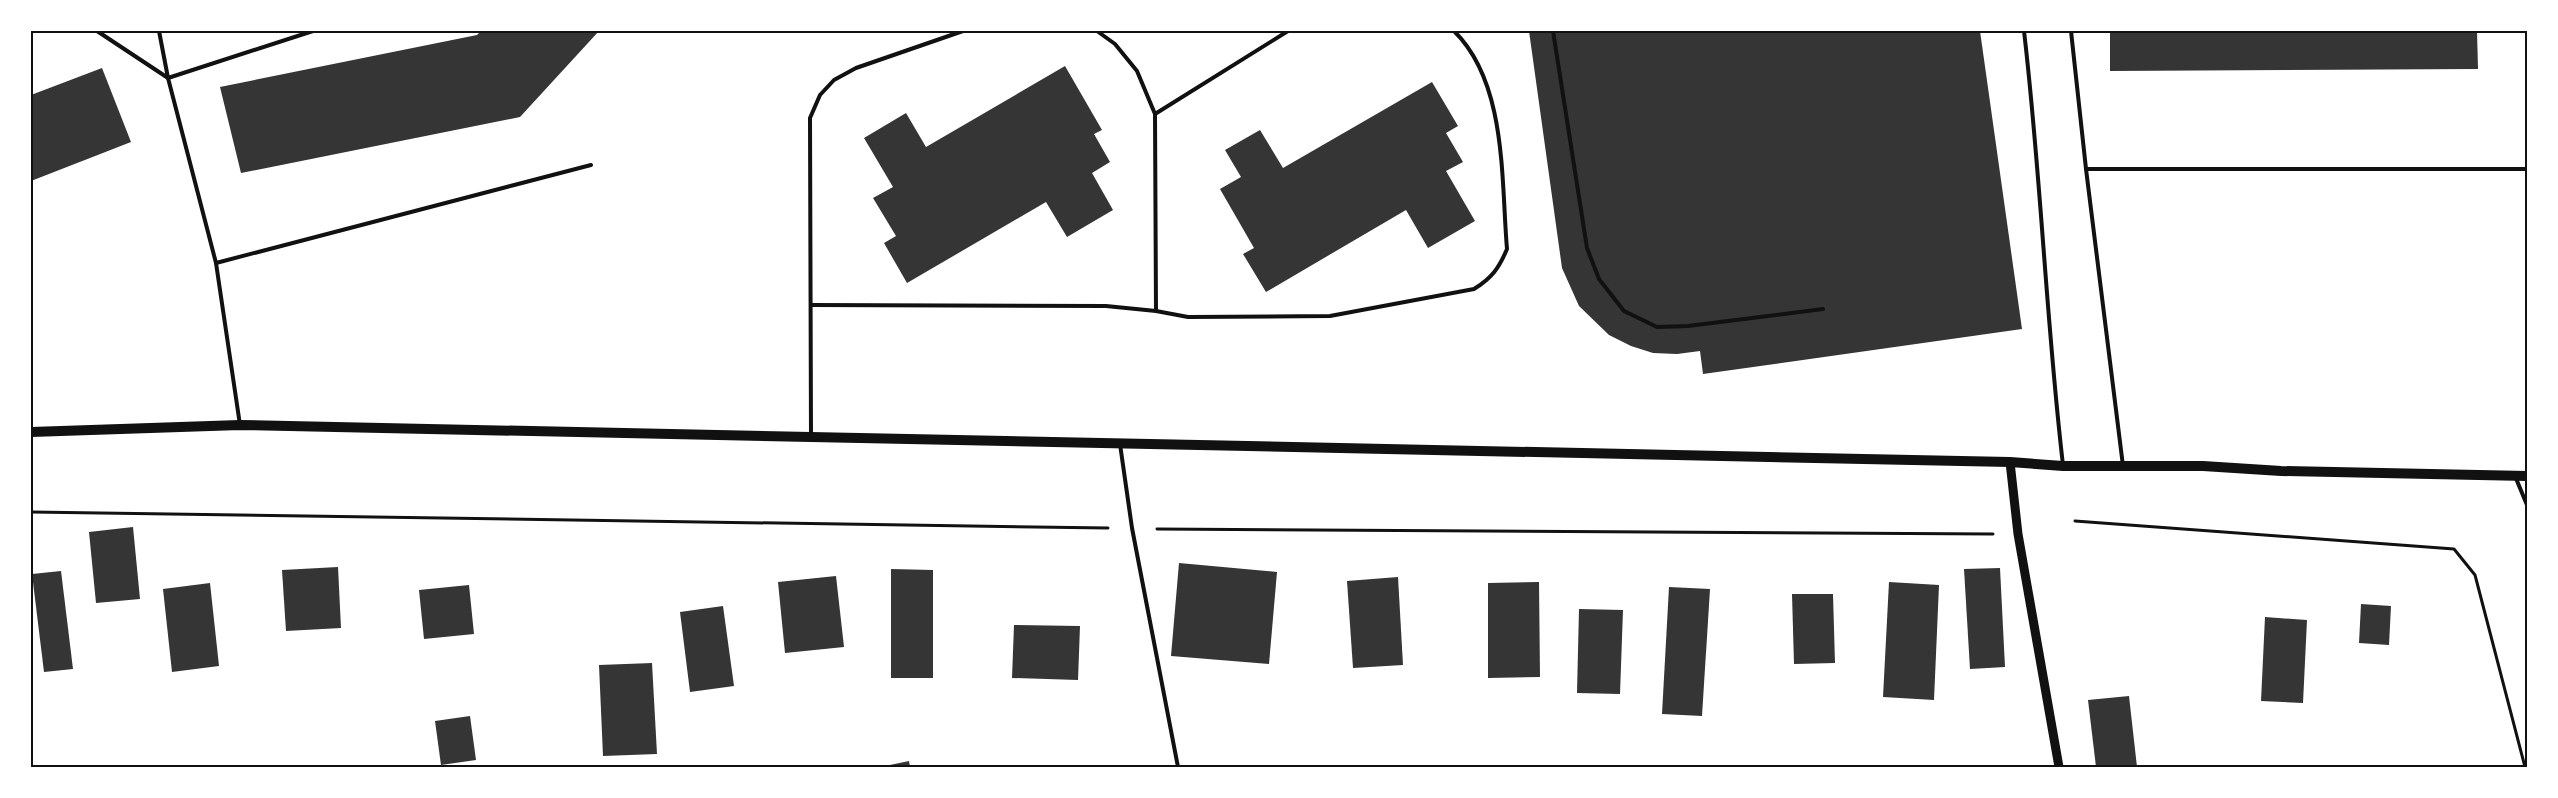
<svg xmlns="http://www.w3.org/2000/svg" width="2558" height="798" font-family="'DM Sans',sans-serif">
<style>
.building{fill:#353535}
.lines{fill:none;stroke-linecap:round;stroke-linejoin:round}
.path{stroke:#111;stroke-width:3}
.service{stroke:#111;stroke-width:4}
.tertiary{stroke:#111;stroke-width:9}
.secondary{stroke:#111;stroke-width:10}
.neatline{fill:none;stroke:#111;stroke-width:2}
</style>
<rect width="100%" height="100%" fill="#fff"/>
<g class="building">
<path d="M481 31H599L520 117 241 173 220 87 477 35Z"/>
<path d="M1529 31H1980L2022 329 1703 374 1700 351 1677 354 1653 353 1631 346 1609 335 1579 306 1562 268Z"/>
<path d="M2110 31H2477L2478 69 2110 71Z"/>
<path d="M1065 66 1102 130 1094 134 1110 162 1092 173 1113 210 1067 237 1046 202 907 283 884 243 896 236 873 198 893 187 864 138 906 113 926 147Z"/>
<path d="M102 68 131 142 31 181V95Z"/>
<path d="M1432 82 1458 126 1446 133 1463 162 1446 171 1475 221 1428 248 1406 210 1266 292 1243 254 1254 248 1220 189 1241 177 1225 150 1260 130 1283 168Z"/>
<path d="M133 527 140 599 96 603 89 532Z"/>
<path d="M1179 563 1277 572 1269 664 1171 656Z"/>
<path d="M338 567 341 628 286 631 282 570Z"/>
<path d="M2000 568 2005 667 1970 669 1964 569Z"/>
<path d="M891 569 933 570V678H891Z"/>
<path d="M61 571 73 669 44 672 32 574Z"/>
<path d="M836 576 844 647 785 653 778 582Z"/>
<path d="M1398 577 1403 665 1353 668 1347 581Z"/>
<path d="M1539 582 1540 677 1488 678V583Z"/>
<path d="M1889 582 1939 585 1934 700 1883 697Z"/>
<path d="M210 583 219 666 172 672 163 589Z"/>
<path d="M469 585 474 634 424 639 419 590Z"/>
<path d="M1669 587 1710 589 1702 716 1662 714Z"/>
<path d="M1792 594H1833L1835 663 1794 664Z"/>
<path d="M2361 604 2391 606 2389 645 2359 643Z"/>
<path d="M723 606 734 686 690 692 680 612Z"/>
<path d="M1579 609 1623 610 1620 694 1577 693Z"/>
<path d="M2265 617 2307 620 2303 703 2261 701Z"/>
<path d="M1014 625 1080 626 1078 680 1012 678Z"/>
<path d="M652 663 657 754 603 756 599 665Z"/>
<path d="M2129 696 2137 767H2096L2088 700Z"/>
<path d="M470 716 476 760 441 765 435 721Z"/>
<path d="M909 761 910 767H885V766Z"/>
</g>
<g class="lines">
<g class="path">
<path d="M31 512 1108 528"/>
<path d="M2075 521 2454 549 2475 575 2525 767"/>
<path d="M1157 529 1993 534"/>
</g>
<g class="service">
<path d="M97 31 168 78 159 31"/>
<path d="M1553 31 1587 248 1599 279 1624 311 1657 327 1688 326 1823 309"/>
<path d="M2024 31C2041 175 2046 321 2063 465"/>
<path d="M2071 31 2086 169"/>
<path d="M1155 114 1288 31"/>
<path d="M216 263 591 165"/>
<path d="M811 305 1106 306 1156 311 1155 114 1137 71 1115 44 1097 31"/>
<path d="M1156 311 1188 317 1330 316 1474 289C1492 278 1499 268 1507 249 1501 179 1507 83 1454 31"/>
<path d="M240 425 216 263 168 78 313 31"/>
<path d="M811 436 810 118 820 95 834 80 856 68 963 31"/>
<path d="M1120 444 1132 528 1178 767"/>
<path d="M2123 466 2086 169H2527"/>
<path d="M2515 476 2527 505"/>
</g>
<path class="tertiary" d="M2010 462 2018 534 2059 767"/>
<path class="secondary" d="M31 432 240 425 2010 462 2063 466H2203L2281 471 2527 476"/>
</g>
<rect width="2558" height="798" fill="none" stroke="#ffffff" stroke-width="65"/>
<rect x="32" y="32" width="2494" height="734" class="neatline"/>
</svg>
